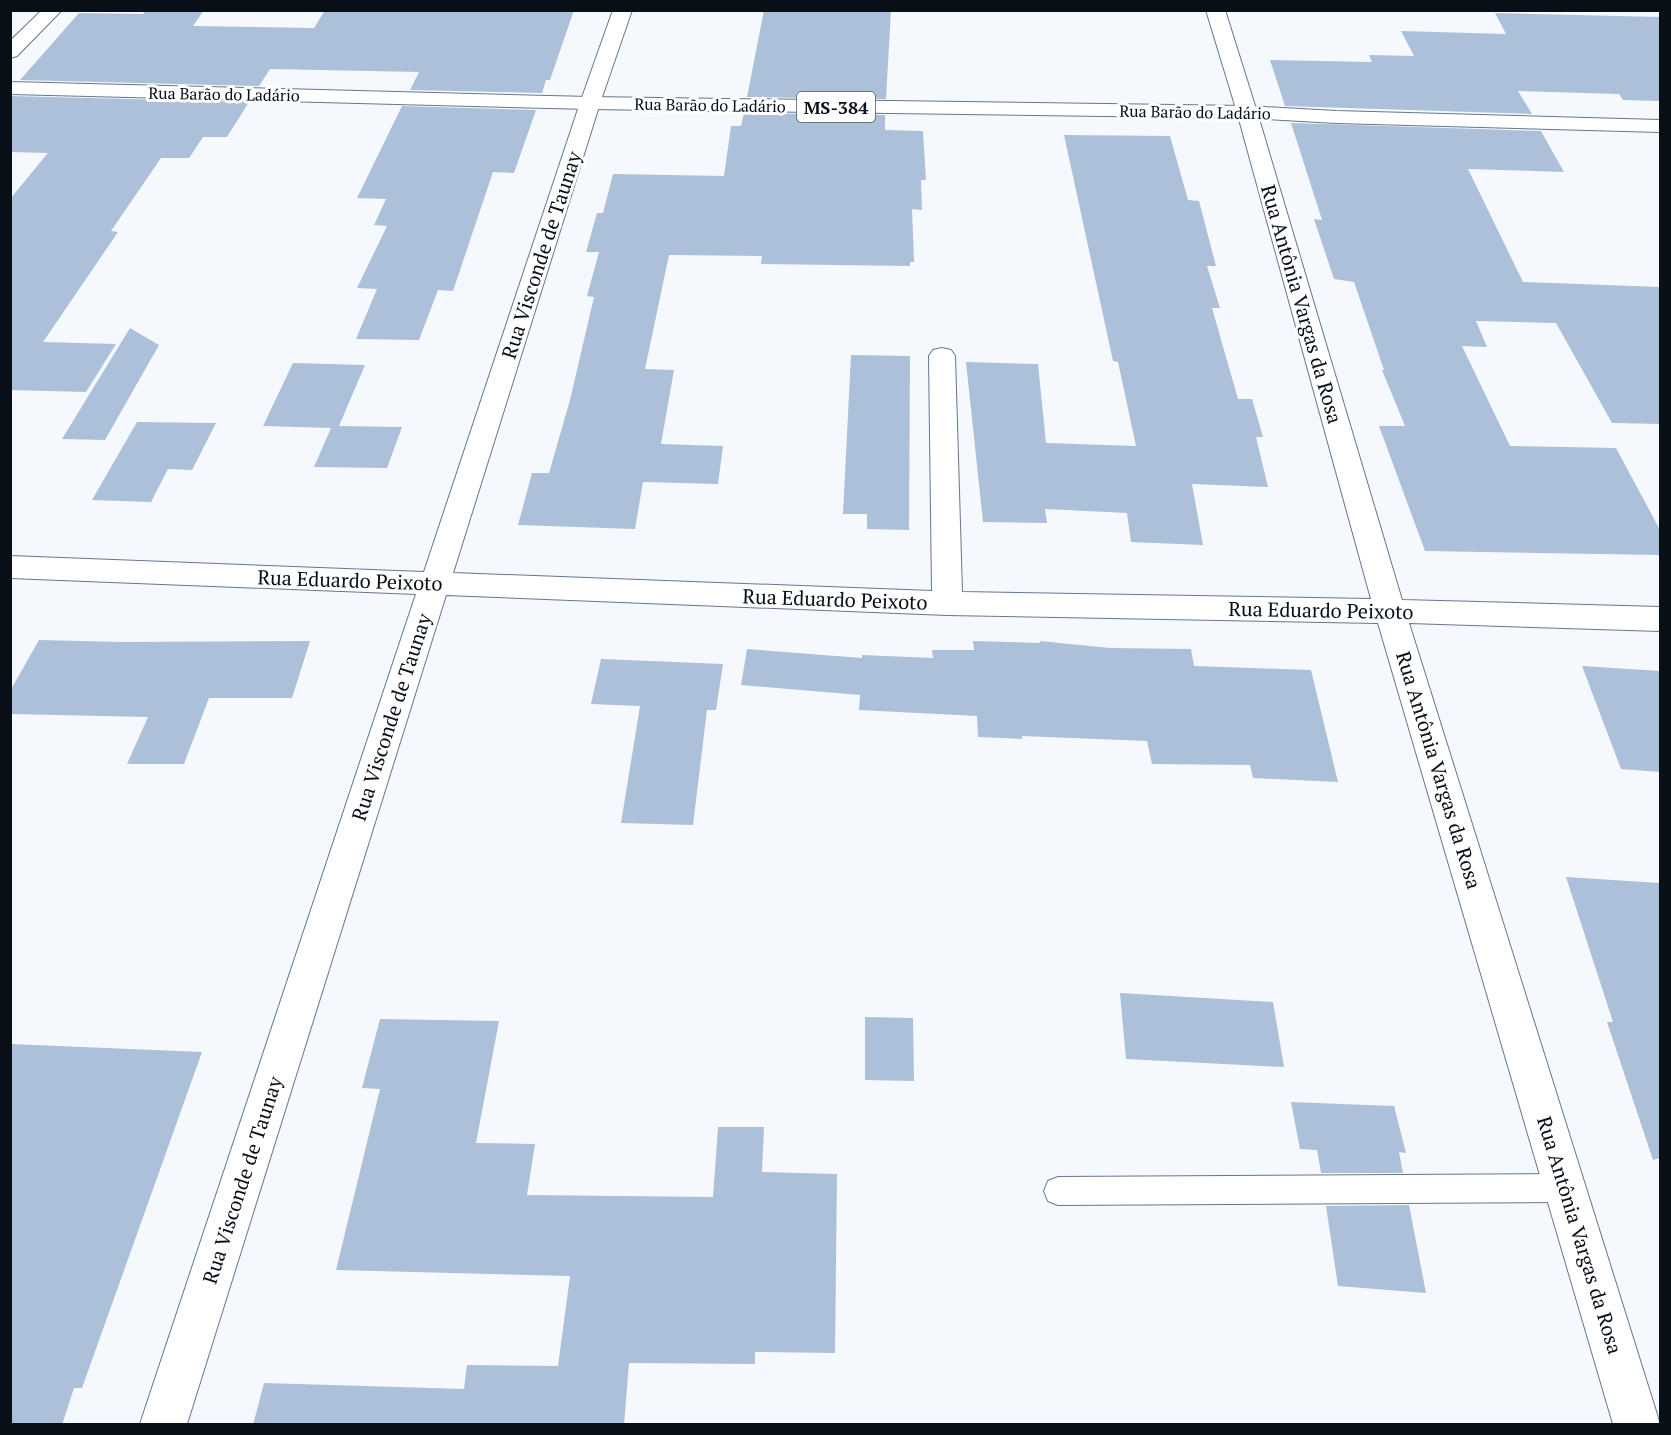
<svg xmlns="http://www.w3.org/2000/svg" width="1671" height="1435" font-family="'PT Serif',serif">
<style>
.building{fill:#adc0d9}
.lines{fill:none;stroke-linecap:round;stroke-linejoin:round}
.lane-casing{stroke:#65768d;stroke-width:2}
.street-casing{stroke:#65768d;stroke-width:2}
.secondary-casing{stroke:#65768d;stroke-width:2}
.primary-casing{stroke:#65768d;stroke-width:2}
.lane{fill:#fff;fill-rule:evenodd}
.street{fill:#fff;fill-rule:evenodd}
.secondary{fill:#fff;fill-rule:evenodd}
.primary{fill:#fff;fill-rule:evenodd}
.labels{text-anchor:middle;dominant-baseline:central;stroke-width:6;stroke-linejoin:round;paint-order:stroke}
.far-street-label{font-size:16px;fill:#080f17;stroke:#fff}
.shield{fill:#fff;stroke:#52575d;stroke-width:1.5}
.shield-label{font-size:18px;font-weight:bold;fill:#080f17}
.street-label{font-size:20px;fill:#080f17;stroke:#fff}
</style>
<rect width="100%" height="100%" fill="#f5f9fe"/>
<g class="building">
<path d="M146 10H204L193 26 314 28 325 10H574L550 80H546L542 93 410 90 419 72 270 69 259 86 20 80 79 13 143 14Z"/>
<path d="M764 10H891L886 99 747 97Z"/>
<path d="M1495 13 1660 17V101L1623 100 1619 94 1518 91 1532 114 1285 106 1270 60 1372 62 1369 55 1414 56 1401 31 1506 34Z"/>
<path d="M10 96 249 102 227 137H203L189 158H161L111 231 118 232 43 342 116 344 86 392 10 390V199L48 153 10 152Z"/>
<path d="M402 106 536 110 514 173 493 172 453 291 438 290 419 340 356 339 377 289 357 288 387 226 374 225 386 199 357 198Z"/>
<path d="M744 113 885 115V130L923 131 926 180H921L922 210 912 209 914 262H910V266L761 264 762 256 669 255 645 369 674 370 661 444 723 446 718 484 643 482 635 529 518 525 532 473H549L570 400 594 297 587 296 599 252H586L597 213H603L613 174 724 176 731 126H741Z"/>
<path d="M1291 123 1541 131 1564 172 1468 169 1523 282 1660 287V424L1612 423 1556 323 1476 321 1487 347 1462 346 1510 446 1616 448 1660 530V555L1425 551 1379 426H1405L1382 370H1384L1354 282 1334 279 1314 219 1322 220Z"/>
<path d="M1064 135 1170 136 1188 200 1199 201 1216 266H1207L1220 308H1212L1238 399H1252L1263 437H1256L1268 487 1192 484 1203 545 1131 542 1127 513 1045 509 1047 523 983 522 966 362 1038 364 1046 443 1136 446 1118 362 1113 361Z"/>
<path d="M130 328 159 345 105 440 62 439Z"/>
<path d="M851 355 910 356 909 530 867 529V514H843Z"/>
<path d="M293 363 365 365 339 426 402 427 387 468 314 467 331 428 263 426Z"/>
<path d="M137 422 216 423 192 470 168 469 151 502 92 500Z"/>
<path d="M39 640 123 642 310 641 292 698H209L184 764H127L148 717 10 714V691Z"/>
<path d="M973 641 1040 643V641L1110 648 1191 649 1194 666 1311 670 1338 782 1253 778 1250 765 1152 764 1147 741 1022 736V739L978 737 977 716 859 710 860 695 741 685 747 649 862 658V655L933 658 932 650H974Z"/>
<path d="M601 659 723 664 716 710H707L693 825 621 823 640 706 591 704Z"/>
<path d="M1582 666 1660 671V772L1621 769Z"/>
<path d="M1566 877 1660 883V1158L1653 1160 1607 1022H1613Z"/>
<path d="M1120 993 1273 1002 1284 1067 1126 1059Z"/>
<path d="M865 1017 913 1018 914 1081 865 1080Z"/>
<path d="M380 1019 499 1021 476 1143 535 1144 527 1195 713 1197 718 1127H764L762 1172 837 1174 835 1353 755 1352V1364L629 1363 624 1425H253L264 1383 464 1389 467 1365 558 1366 570 1276 336 1270 380 1089 362 1088Z"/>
<path d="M10 1044 202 1052 82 1388H74L62 1425H10Z"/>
<path d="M1291 1102 1394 1106 1406 1153 1399 1152 1403 1173H1321L1317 1150 1300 1149Z"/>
<path d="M1409 1205 1426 1293 1338 1286 1326 1206Z"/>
</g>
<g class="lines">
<defs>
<path id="lane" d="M1566 1174 1576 1178 1580 1188 1576 1198 1566 1202 1058 1205 1048 1201 1044 1191 1048 1181 1058 1177Z"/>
<g id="street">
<path d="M42 10H62L17 56 10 58V41Z"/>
<path d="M1206 10H1225L1257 112 1402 600 1660 607V631L1409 623 1660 1424H1613L1378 623 947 615 446 595 187 1424H140L416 594 10 578V556L424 572 580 103 583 99 590 97 597 99 600 103 453 573 932 591 929 356 933 350 942 348 951 350 955 356 962 592 1371 599 1237 112Z"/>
</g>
<path id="secondary" d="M613 10H632L600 103 597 107 590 109 583 107 580 103Z"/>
<path id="primary" d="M10 82 590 97 1247 106 1336 111 1660 120V132L1336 123 1247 118 590 109 10 94Z"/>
</defs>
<use href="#lane" class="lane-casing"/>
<use href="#street" class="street-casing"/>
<use href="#secondary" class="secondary-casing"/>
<use href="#primary" class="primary-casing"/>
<use href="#lane" class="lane"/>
<use href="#street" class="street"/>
<use href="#secondary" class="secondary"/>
<use href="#primary" class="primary"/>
</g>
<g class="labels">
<g class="far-street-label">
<text transform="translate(224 94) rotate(1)">Rua Barão do Ladário</text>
<text transform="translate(710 105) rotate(1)">Rua Barão do Ladário</text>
<text transform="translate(1195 112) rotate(1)">Rua Barão do Ladário</text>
</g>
<rect class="shield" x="797" y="92" width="78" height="30" rx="4.5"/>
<g class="shield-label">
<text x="836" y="107">MS-384</text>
</g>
<g class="street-label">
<text transform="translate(541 255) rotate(-72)">Rua Visconde de Taunay</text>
<text transform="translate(1302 304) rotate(74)">Rua Antônia Vargas da Rosa</text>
<text transform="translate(350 580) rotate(2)">Rua Eduardo Peixoto</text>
<text transform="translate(835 599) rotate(2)">Rua Eduardo Peixoto</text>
<text transform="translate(1321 610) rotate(1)">Rua Eduardo Peixoto</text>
<text transform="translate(391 717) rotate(-72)">Rua Visconde de Taunay</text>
<text transform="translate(1439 770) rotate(73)">Rua Antônia Vargas da Rosa</text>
<text transform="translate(242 1180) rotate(-72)">Rua Visconde de Taunay</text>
<text transform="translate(1580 1235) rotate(73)">Rua Antônia Vargas da Rosa</text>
</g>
</g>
<rect width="1671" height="1435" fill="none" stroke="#080f17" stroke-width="24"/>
</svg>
